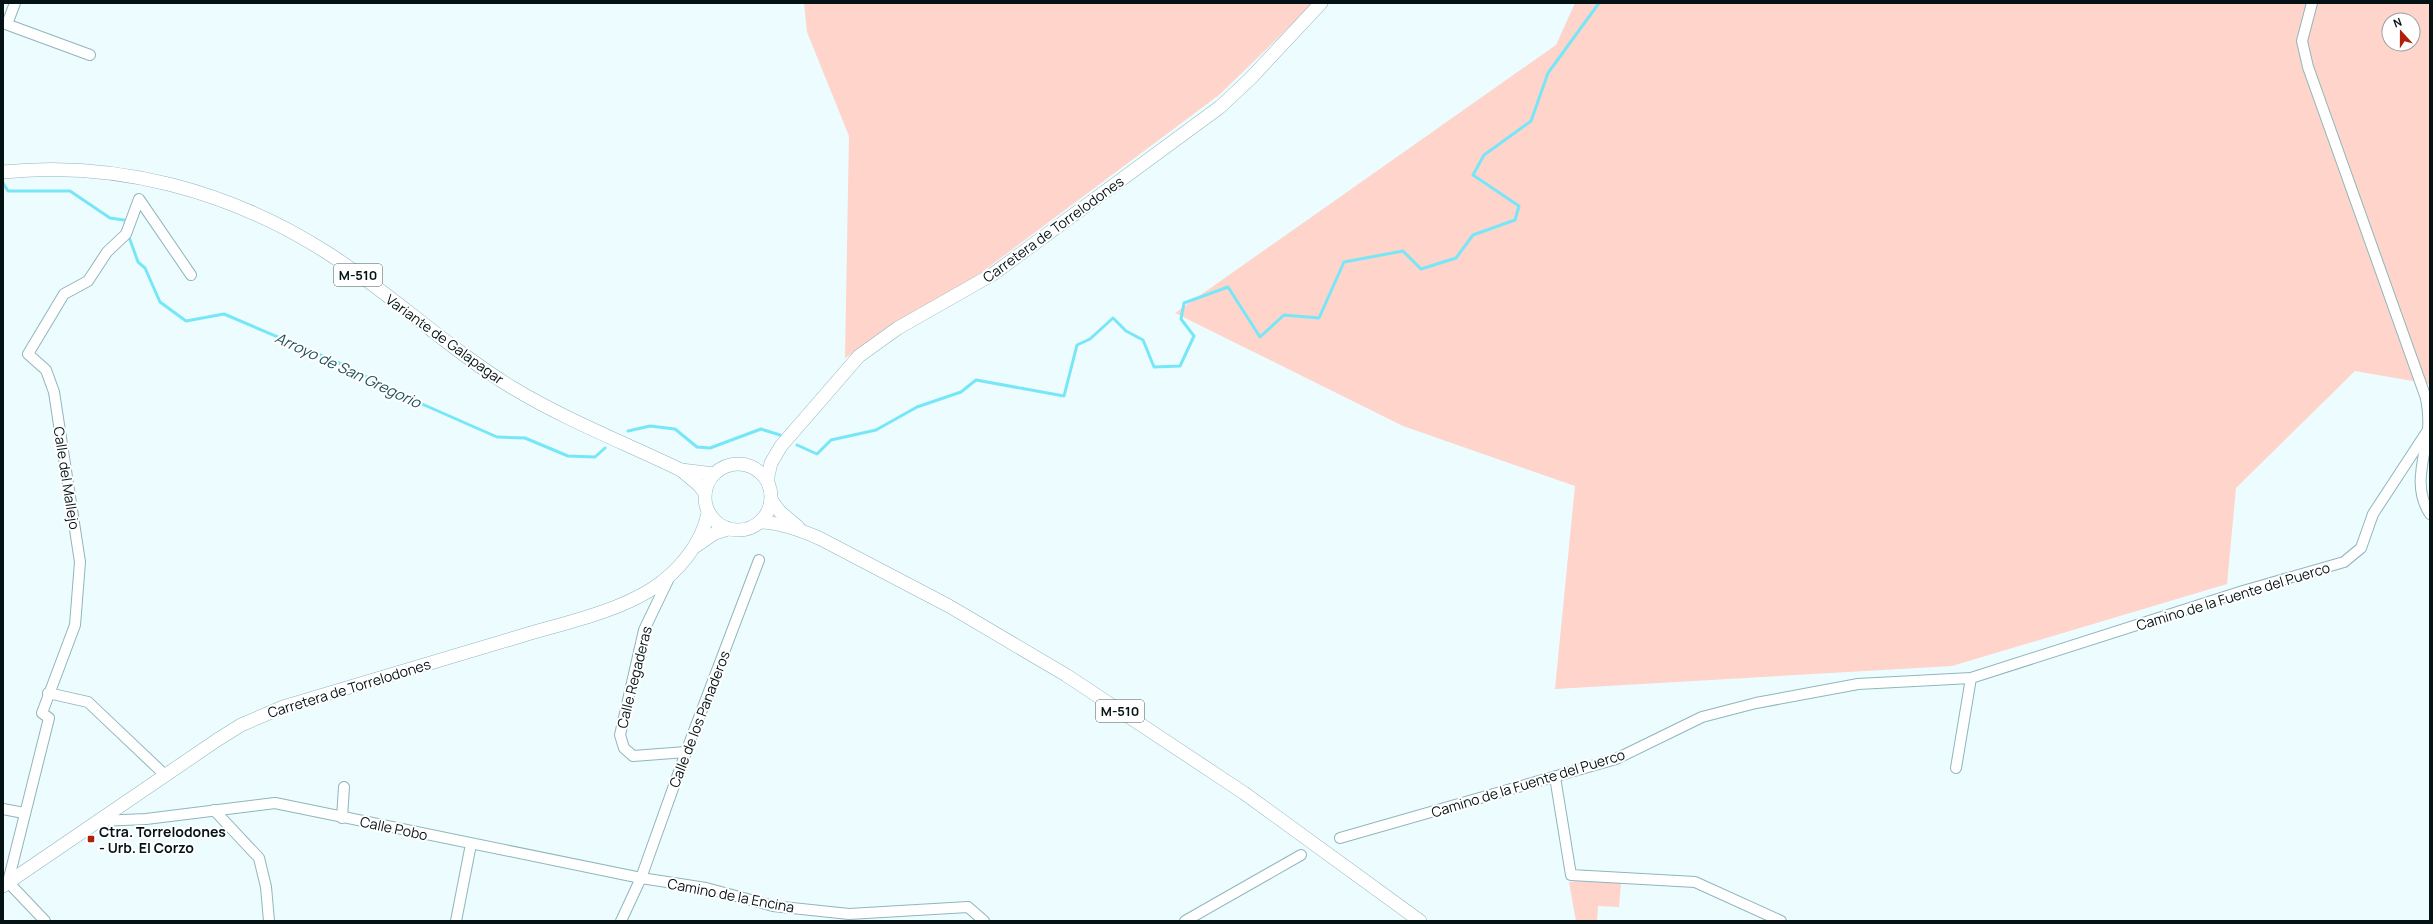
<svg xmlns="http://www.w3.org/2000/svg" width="2433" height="924" font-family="Manrope,sans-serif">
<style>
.green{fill:#fed4cb;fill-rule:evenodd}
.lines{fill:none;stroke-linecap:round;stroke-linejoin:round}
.stream{stroke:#77e7f8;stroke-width:3}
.minor-casing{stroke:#8fb6bc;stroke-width:12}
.major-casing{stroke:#8fb6bc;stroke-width:14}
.minor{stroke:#fff;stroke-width:10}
.major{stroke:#fff;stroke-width:13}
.poi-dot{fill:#ae2008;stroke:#fff;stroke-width:1.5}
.labels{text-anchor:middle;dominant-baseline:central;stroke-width:4;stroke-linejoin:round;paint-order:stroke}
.shield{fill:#fff;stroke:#4f595a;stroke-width:1}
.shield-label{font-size:13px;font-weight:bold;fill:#041214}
.street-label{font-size:14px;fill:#041214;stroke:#fff}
.poi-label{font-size:14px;font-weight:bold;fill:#041214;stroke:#fff;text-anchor:start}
.water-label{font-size:15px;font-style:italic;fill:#205259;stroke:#fff}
</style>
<rect width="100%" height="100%" fill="#edfcff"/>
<g class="green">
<path d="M804 3H1314L1219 95 982 272 845 358 849 136 807 32Z"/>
<path d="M1575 3H2430V384L2355 371 2236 488 2227 584 1952 666 1555 689 1575 486 1403 426 1175 313 1556 45ZM2389 20H2413V44H2389Z"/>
<path d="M1578 881 1621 883 1619 907 1598 906 1597 921H1576L1569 882Z"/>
</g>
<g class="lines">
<g class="stream">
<path d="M3 183 8 191H70L110 218 124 220"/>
<path d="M129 237 138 262 145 268 160 302 186 321 224 314 351 368 388 389 497 437 525 438 568 456 595 457 605 448"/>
<path d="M628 431 650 426 675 429 697 447 710 448 761 429 780 435"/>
<path d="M797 445 817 454 831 440 876 430 917 407 961 392 976 380 1064 396 1077 345 1090 339 1113 318 1126 331 1143 340 1154 367 1180 366 1194 336 1181 319 1184 303 1228 287 1260 337 1284 315 1319 318 1344 262 1403 251 1421 269 1456 258 1473 235 1515 220 1519 206 1473 175 1484 155 1531 121 1548 73 1599 3"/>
</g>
<defs>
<g id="minor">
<path d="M2312 3 2302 41 2308 67 2426 398C2428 409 2429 418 2428 429 2425 458 2412 487 2430 514"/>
<path d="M3 23 90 55"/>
<path d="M7 24 15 3"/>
<path d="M670 576 644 630 620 735 624 748 633 756 686 752"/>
<path d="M48 693 88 702 165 775"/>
<path d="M1956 768 1971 678"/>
<path d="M1555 777 1571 875 1695 882 1781 921"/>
<path d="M3 809 24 813"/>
<path d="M214 810 259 858 266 887 269 921"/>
<path d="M342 818 344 787"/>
<path d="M100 821 146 819 275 803 641 878 706 888 773 906 849 914 968 907 984 921"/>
<path d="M1340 838 1616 759 1702 717 1756 703 1858 684 1971 678 2243 591 2344 562 2361 548 2373 514 2428 430"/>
<path d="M45 921 8 882 49 718 42 713 75 625 80 562 54 392 46 370 28 354 64 294 88 281 107 252 126 234 139 199 191 275"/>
<path d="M456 921 471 844"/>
<path d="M621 921 641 878 686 752 759 560"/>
<path d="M1185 921 1301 855"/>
</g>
<g id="major">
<path d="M3 172C116 160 230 191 326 252 391 293 447 348 513 388 566 420 625 443 681 470L699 485 705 493"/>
<circle cx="738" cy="497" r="33"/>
<path d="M681 470 714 474"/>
<path d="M767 480 771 463 781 446 859 356 898 328 993 274 1220 107 1250 79 1321 3"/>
<path d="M772 501 780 512 798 527"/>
<path d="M761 522C782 523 801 530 821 539L949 606 1066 675 1244 793 1420 921"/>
<path d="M696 546 715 533 728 529"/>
<path d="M3 886 217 740 241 725 283 707C363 683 442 659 521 636 564 623 614 613 652 589 678 572 702 544 708 513"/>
</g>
</defs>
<use href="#minor" class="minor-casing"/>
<use href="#major" class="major-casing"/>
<use href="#minor" class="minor"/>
<use href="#major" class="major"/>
</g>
<rect class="poi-dot" x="87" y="835" width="8" height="8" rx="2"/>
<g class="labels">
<g class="shield">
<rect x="334" y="264" width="48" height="22" rx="3"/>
<rect x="1096" y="700" width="48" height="22" rx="3"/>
</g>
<g class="shield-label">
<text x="358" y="275">M-510</text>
<text x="1120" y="711">M-510</text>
</g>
<g class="street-label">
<text transform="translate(1053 229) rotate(-36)">Carretera de Torrelodones</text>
<text transform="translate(445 339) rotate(36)">Variante de Galapagar</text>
<text transform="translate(67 478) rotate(81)">Calle del Mallejo</text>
<text transform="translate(2233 596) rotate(-17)">Camino de la Fuente del Puerco</text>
<text transform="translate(634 677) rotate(-76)">Calle Regaderas</text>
<text transform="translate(349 688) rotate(-17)">Carretera de Torrelodones</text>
<text transform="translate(699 719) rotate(-69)">Calle de los Panaderos</text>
<text transform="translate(1528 783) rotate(-17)">Camino de la Fuente del Puerco</text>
<text transform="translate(394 828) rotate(12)">Calle Pobo</text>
<text transform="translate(731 895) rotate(11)">Camino de la Encina</text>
</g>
<g class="poi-label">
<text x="99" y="831">Ctra. Torrelodones<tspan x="99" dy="16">- Urb. El Corzo</tspan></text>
</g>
<g class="water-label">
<text transform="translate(348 370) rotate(25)">Arroyo de San Gregorio</text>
</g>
</g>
<rect width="2433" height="924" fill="none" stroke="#041214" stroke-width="8"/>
<g transform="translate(2401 32) rotate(339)"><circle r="19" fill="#ffffff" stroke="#9ba0a1"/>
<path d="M0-3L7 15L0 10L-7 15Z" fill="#ae2008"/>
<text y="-6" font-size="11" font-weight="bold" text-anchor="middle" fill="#041214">N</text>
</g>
</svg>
